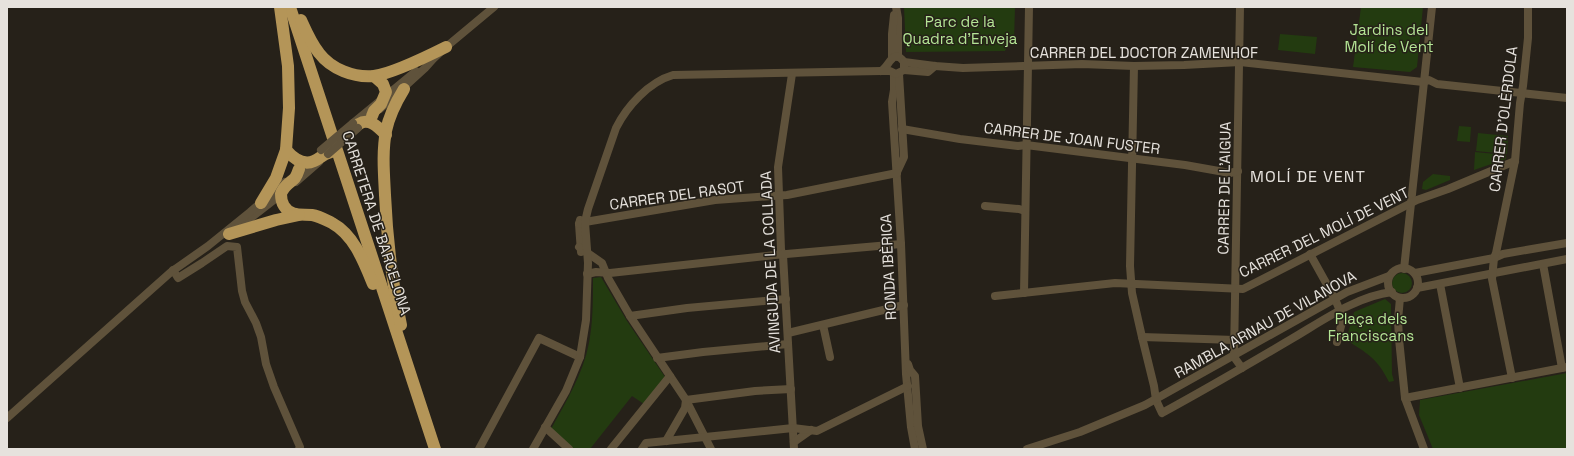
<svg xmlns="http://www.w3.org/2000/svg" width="1574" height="456" font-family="'Space Grotesk',sans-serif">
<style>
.green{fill:#233b10}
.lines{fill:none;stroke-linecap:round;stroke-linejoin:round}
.minor{stroke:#5f523b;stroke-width:8}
.highway{stroke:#b49558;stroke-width:12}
.minor-bridge{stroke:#5f523b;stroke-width:8}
.labels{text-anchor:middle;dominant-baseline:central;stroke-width:3;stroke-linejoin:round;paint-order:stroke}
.park-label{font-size:15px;fill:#b4e595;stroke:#262119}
.street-label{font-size:15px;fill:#e6e2dd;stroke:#262119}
.neighbourhood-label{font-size:16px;letter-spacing:1px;fill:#e6e2dd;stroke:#262119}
</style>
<rect width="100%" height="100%" fill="#262119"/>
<g class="green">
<path d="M904 7H1015L1014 42 1009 43 1005 51 906 52Z"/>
<path d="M1361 7H1423L1417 67 1410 72 1353 67Z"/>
<path d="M1280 34 1317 37 1315 54 1278 50Z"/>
<path d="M1459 126 1471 127 1470 142 1457 141Z"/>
<path d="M1478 133 1508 136 1507 154 1476 151Z"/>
<path d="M1475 152 1506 155V159L1474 170Z"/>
<path d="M1433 174 1450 176V180L1426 190 1422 189 1423 182Z"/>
<circle cx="1402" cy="283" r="10"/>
<path d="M601 277 627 321 665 377 644 404 632 396 590 449H574L551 429C566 402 583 374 589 343 593 322 593 300 593 278Z"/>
<path d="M1385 299 1391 304 1392 374 1394 381 1389 382C1378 359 1367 353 1346 340L1354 312Z"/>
<path d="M1567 373V449H1433L1419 415 1420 400Z"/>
</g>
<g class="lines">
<g class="minor">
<path d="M896 7 898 18V57"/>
<path d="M1240 7 1234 357 1242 368"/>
<path d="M892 58V34L894 15"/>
<path d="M1134 66 1130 266 1132 293 1142 337 1154 386 1156 400 1162 413C1206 389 1249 364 1293 338 1322 321 1357 296 1392 292"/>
<path d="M904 70 928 72 935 66"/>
<path d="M881 71C889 67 893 47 904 62L935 66 963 68 1082 64 1134 66 1184 65 1240 62 1423 82 1429 80 1437 84 1567 98"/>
<path d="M792 74 778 167 781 250 783 255 794 449"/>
<path d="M894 74V90L892 102 901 244 906 374 911 427 915 449"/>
<path d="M380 109 425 68 433 59 446 47 494 7"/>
<path d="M353 123 416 71"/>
<path d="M902 129 960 139 1018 146 1026 145 1185 165 1230 173 1238 171"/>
<path d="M897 172 904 157 899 74"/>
<path d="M296 182 319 162"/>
<path d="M985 206 1019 209 1025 211"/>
<path d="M580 220 579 224 581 252"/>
<path d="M579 224 585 222 715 200 787 195 897 173"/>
<path d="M238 228 284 192"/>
<path d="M579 247 602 263 608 278 630 316 686 400 711 449"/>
<path d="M1310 254 1335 299 1343 318 1337 342"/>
<path d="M1543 264 1562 368"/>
<circle cx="1403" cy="283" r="15"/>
<path d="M1404 269 1432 7"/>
<path d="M173 270 178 278 202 263 227 246 237 247 242 291 245 302 256 323 261 337 266 364 274 387 300 447 299 449"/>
<path d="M1415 273 1494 258 1503 254 1567 243"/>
<path d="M587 274 596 272 610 273 775 255 901 244"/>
<path d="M1440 284 1460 388"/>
<path d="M1417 288 1567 259"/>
<path d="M1024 293 1029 7"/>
<path d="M995 296 1115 283 1243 289 1417 200 1448 189 1515 161"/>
<path d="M1400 298 1398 320 1399 339 1405 398 1424 449"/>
<path d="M630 316 687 308 786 299"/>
<path d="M823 325 830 357"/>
<path d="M788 333 904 305"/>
<path d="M1142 337 1235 340"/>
<path d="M657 358 703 352 788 344"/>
<path d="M908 364 910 370 915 376 918 426 923 449"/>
<path d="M1512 378 1492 279 1494 258 1496 253 1515 161 1520 103 1523 86 1528 38V7"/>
<path d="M1405 398 1567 367"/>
<path d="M7 418 171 272 208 246 250 212 285 182"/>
<path d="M545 427 569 449"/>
<path d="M666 441 685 408 686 400 755 391 791 389"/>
<path d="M794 442 811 430"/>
<path d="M479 449 539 338 580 357"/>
<path d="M533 449 566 391 580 357 586 320 588 263 585 222 588 209 616 128C627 106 649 82 673 75L881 71H890L896 74 904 70V62"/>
<path d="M611 449 670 376"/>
<path d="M642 449 646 443 793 428 817 431 908 386"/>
<path d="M1027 449 1080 432 1145 405 1347 292 1389 276"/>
</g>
<g class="highway">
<path d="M290 7 435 449"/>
<path d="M301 20C306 31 311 43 319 53 331 69 354 78 374 76 394 73 428 56 446 47"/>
<path d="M372 116 374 111 381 104 386 92 383 84 374 76"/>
<path d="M345 133C350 132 354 127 359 124 369 117 379 128 386 135"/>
<path d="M286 150C293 158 303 166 314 161 321 158 321 155 331 152"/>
<path d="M299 169C298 172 297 175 295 178 290 183 283 186 281 194 281 197 282 203 284 206 291 217 301 214 312 215 319 216 326 220 332 223 354 235 364 262 373 284"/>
<path d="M261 203 276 178 286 150 289 108 288 66 280 7"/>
<path d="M229 234 276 220 299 215"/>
<path d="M401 325C392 282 387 239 385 195 384 174 382 152 386 131 389 116 396 102 404 89"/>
</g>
<g class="minor-bridge">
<path d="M321 150 353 123"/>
<path d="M328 154 358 128"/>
</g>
</g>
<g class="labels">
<g class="park-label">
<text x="960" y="21">Parc de la<tspan x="960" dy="17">Quadra d'Enveja</tspan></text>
<text x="1389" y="29">Jardins del<tspan x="1389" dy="17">Molí de Vent</tspan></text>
<text x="1371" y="318">Plaça dels<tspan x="1371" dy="17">Franciscans</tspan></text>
</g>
<g class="street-label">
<text x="1144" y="52">CARRER DEL DOCTOR ZAMENHOF</text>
<text transform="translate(1503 119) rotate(-83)">CARRER D'OLÈRDOLA</text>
<text transform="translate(1072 138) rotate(7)">CARRER DE JOAN FUSTER</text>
<text transform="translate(1224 188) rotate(-89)">CARRER DE L'AIGUA</text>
<text transform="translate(677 195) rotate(-8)">CARRER DEL RASOT</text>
<text transform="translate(377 223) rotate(72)">CARRETERA DE BARCELONA</text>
<text transform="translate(1324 232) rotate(-26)">CARRER DEL MOLÍ DE VENT</text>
<text transform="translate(770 262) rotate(-93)">AVINGUDA DE LA COLLADA</text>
<text transform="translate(888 267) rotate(-93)">RONDA IBÈRICA</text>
<text transform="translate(1265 324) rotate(-29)">RAMBLA ARNAU DE VILANOVA</text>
</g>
<g class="neighbourhood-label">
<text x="1308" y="176">MOLÍ DE VENT</text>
</g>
</g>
<rect width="1574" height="456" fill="none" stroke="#e6e2dd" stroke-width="16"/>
</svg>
